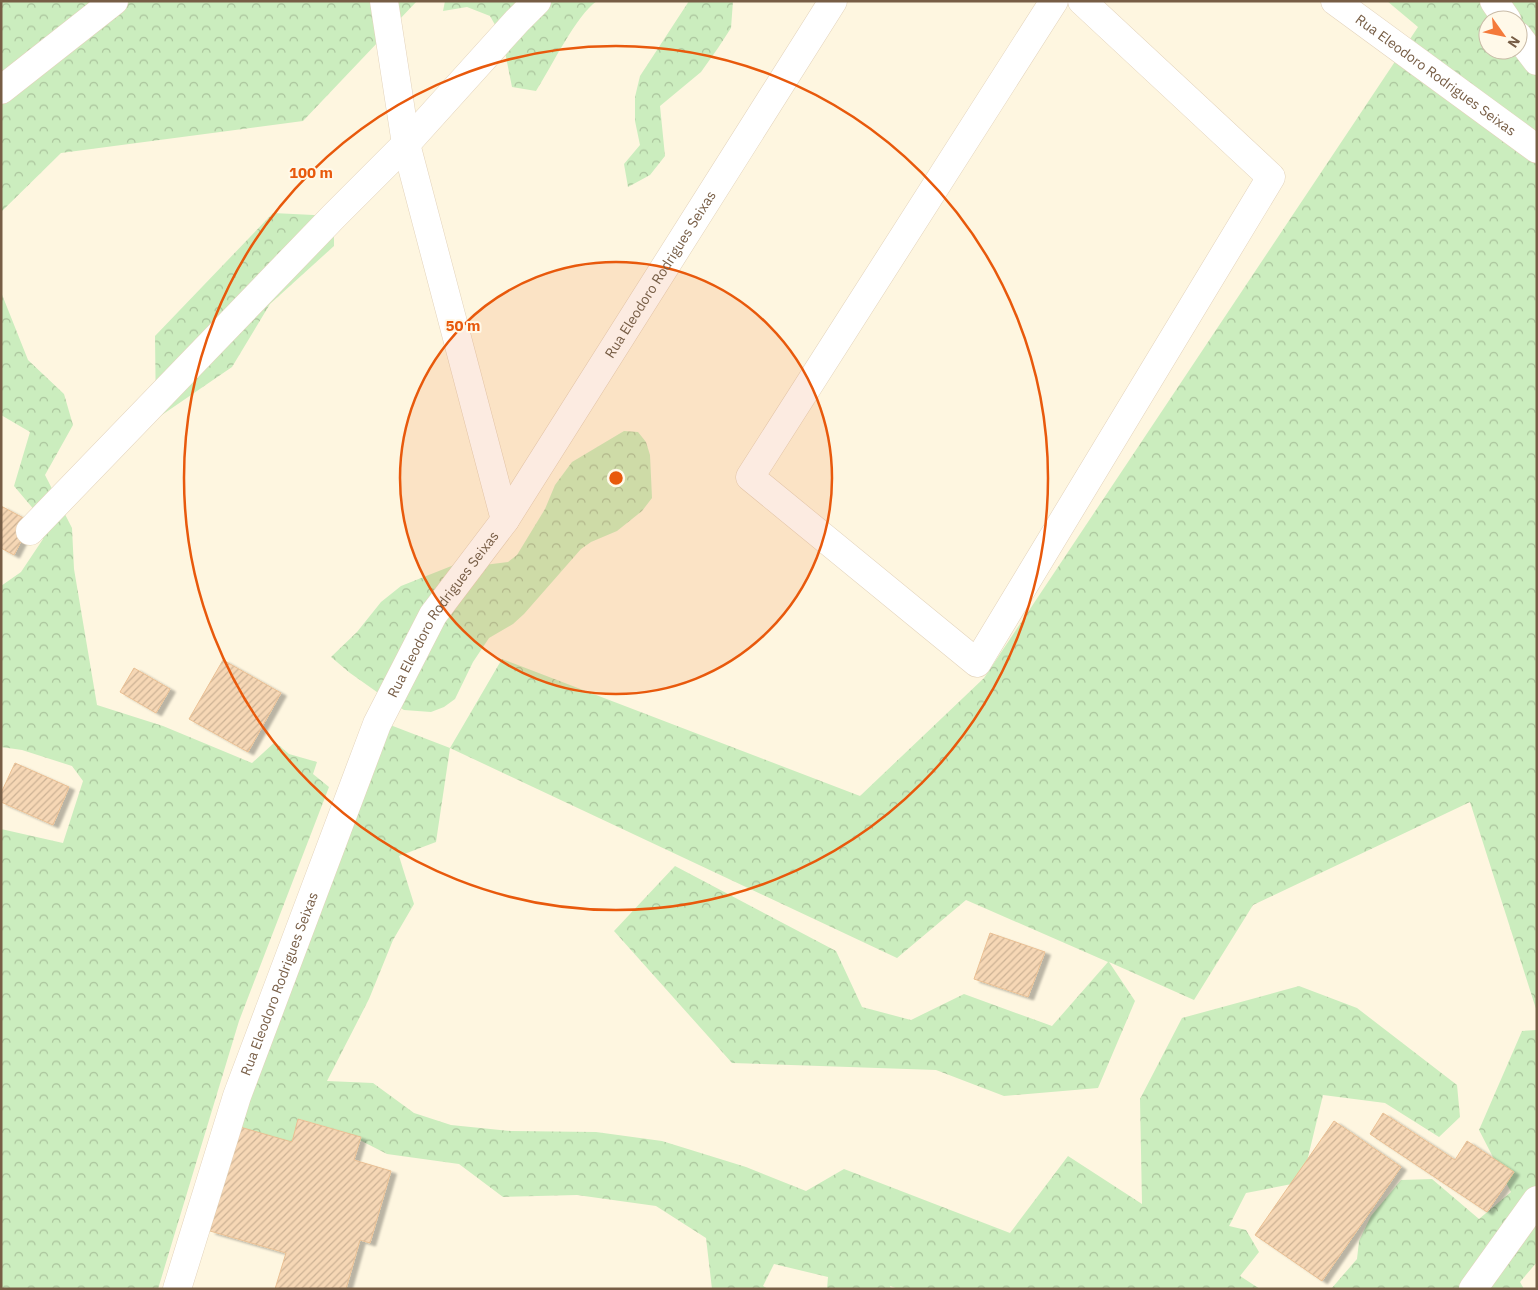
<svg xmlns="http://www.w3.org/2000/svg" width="1538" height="1290" font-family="'IBM Plex Sans',sans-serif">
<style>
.forest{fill:url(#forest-crowns);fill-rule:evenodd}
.building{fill:url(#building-hatch);stroke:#eac094;filter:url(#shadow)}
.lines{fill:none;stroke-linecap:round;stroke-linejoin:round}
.minor-casing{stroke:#e3d3bb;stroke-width:29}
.minor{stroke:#fff;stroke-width:28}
.ring{fill:none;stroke:#e8590c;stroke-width:2.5}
.labels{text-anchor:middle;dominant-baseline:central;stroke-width:4;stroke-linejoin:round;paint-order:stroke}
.street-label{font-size:14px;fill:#775d45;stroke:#fff9e9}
.centre{fill:#e8590c;stroke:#fff9e9;stroke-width:2.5}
.ring-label{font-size:15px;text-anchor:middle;font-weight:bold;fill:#e8590c;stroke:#fff9e9;stroke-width:4;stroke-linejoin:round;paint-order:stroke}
</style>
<defs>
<pattern id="forest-crowns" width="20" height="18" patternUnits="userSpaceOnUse" patternTransform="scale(1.25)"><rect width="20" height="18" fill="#cbedbe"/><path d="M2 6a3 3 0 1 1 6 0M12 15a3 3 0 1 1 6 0" fill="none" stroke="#aac39c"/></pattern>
<pattern id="building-hatch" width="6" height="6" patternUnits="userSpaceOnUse" patternTransform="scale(1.25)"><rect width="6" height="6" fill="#f6d7b5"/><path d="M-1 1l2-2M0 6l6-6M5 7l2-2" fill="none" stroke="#ccb295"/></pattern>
<filter id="shadow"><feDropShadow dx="5.5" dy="3" stdDeviation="1" flood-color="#0004"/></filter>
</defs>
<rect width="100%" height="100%" fill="#fef6e0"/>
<g class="forest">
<path d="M1 1H417L303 121 61 153 1 212Z"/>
<path d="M445 1H597C576 15 551 68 536 91L512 87 502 37 490 16 467 7 443 11Z"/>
<path d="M689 1H733L731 28 718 48 701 72 660 106 665 156 650 175 628 187 624 164 640 145 635 121V97L640 76Z"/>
<path d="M1387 1H1537V1012L1470 802 1253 905 1194 1000 1109 962 1135 1001 1098 1088 1004 1096 936 1070 732 1063 614 931 675 866 836 951 862 1007 911 1020 964 994 1052 1026 1108 962 966 900 897 958 450 748 436 842 399 856 414 904 393 940 369 999 327 1081 373 1083 414 1113 451 1125 511 1131 596 1132 662 1141 746 1167 806 1191 844 1169 1010 1233 1068 1156 1142 1204 1140 1099 1182 1018 1299 986 1357 1008 1457 1085 1460 1117 1439 1137 1385 1103 1323 1095 1302 1182 1246 1193 1229 1226 1246 1230 1259 1252 1240 1276 1260 1289H899L890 1286 891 1289H827L828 1277 774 1264 763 1286 768 1289H712L706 1238 656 1206 577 1195 503 1197 459 1164 387 1154 344 1132 299 1119 290 1152 240 1127 385 723 450 748 502 659 860 796 984 678 1418 27ZM1488 20H1518V50H1488Z"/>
<path d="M273 213 334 216V246L270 304 232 367 156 419 155 336Z"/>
<path d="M1 292 28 360 64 394 73 425 45 475 72 528 74 569 97 705 163 726 252 763 275 742 289 754 317 762 313 774 329 787 239 1021 158 1289H1V829L63 843 83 781 72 766 22 750 1 747V586L21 572 43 539 36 512 14 486 30 432 1 415Z"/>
<path d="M624 431 638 432 646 442 650 455 652 498 642 511 617 531 591 542 581 549 524 614 513 624 489 638 473 662 455 699 444 707 431 712 404 710 391 702 350 673 331 657 357 632 381 602 401 586 459 563 484 565 508 562 517 555 545 509 555 485 572 462Z"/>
<path d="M1537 1030V1262L1520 1282 1524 1289H1331L1357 1259 1359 1241 1371 1216 1401 1180 1432 1179 1479 1219 1511 1192 1479 1130 1522 1031Z"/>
</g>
<g class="building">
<path d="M1 506 31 522 14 555 1 548Z"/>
<path d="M223 660 281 693 248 752 189 719Z"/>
<path d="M134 668 170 689 156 713 120 692Z"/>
<path d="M15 763 69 787 53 825 1 802V793Z"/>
<path d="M990 933 1045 952 1028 997 974 979Z"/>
<path d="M1383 1113 1455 1160 1467 1141 1514 1172 1487 1212 1370 1134Z"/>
<path d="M298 1119 361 1137 354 1160 391 1171 370 1243 360 1240 346 1289H275L286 1253 210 1231 240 1127 292 1142Z"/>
<path d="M1334 1121 1401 1167 1322 1281 1255 1235Z"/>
</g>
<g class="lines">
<defs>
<g id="minor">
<path d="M384 1 406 144 505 520"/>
<path d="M1054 1 750 477 977 663 1271 177 1082 1"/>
<path id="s1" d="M1335 1 1537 149"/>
<path d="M1494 1 1507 20"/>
<path d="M1518 36 1537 61"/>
<path d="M1 90 114 1"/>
<path d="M30 531 334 216 406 144 517 21 537 1"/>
<path id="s2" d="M177 1289 237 1096 377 724 433 615 505 520 833 1"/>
<path d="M1473 1289 1537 1200"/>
</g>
</defs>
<use href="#minor" class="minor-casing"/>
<use href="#minor" class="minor"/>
</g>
<circle cx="616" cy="478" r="216" fill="#e8590c" fill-opacity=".12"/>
<g class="ring">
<circle cx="616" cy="478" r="216"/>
<circle cx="616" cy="478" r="432"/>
</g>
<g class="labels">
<g class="street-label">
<text stroke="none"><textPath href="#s1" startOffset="125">Rua Eleodoro Rodrigues Seixas</textPath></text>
<text stroke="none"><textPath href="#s2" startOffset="1132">Rua Eleodoro Rodrigues Seixas</textPath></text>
<text stroke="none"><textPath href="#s2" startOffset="728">Rua Eleodoro Rodrigues Seixas</textPath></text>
<text stroke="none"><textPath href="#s2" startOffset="322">Rua Eleodoro Rodrigues Seixas</textPath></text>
</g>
</g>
<circle cx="616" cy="478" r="8" class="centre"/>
<g class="ring-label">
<text x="311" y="178">100 m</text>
<text x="463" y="331">50 m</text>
</g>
<rect width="1538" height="1290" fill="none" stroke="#775d45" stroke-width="5"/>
<g transform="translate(1503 35) rotate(123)"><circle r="24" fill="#fff9e9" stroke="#c9bba7"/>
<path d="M0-4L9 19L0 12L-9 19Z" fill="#f47a3a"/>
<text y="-8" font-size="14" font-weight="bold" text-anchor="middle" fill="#775d45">N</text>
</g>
</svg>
